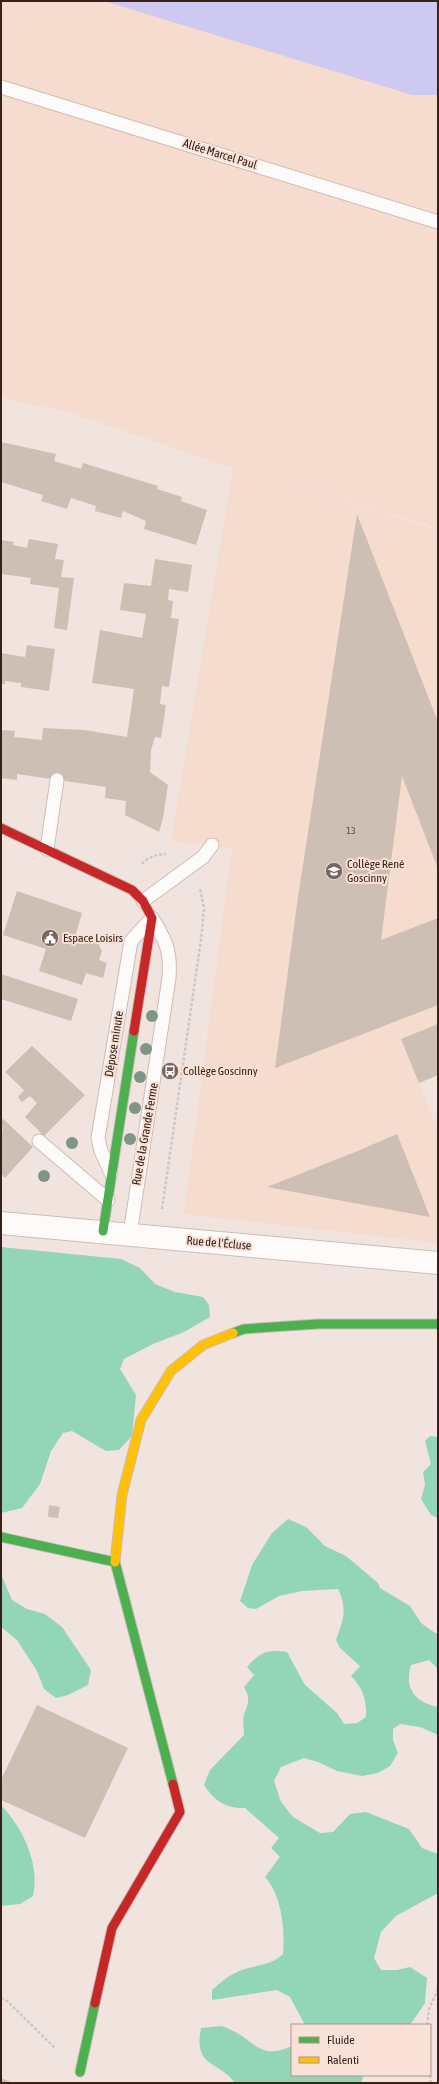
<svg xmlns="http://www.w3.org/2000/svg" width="439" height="2084" font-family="'Asap Condensed',sans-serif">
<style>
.built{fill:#f6dbcf}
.forest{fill:#92d5b7}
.water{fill:#cdc9f0}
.building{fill:#cdbfb4}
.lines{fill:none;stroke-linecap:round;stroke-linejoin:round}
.lane-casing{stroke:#cdbcb6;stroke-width:15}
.street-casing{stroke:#cdbcb6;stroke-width:24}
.fast-casing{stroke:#cdbcb6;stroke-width:11}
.slow-casing{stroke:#cdbcb6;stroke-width:11}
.jam-casing{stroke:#cdbcb6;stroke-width:11}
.path{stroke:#ccc7c3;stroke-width:2.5;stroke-dasharray:3 2;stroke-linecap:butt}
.lane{stroke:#fdfbfa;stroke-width:13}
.street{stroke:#fdfbfa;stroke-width:22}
.fast{stroke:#4caf50;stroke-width:9}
.slow{stroke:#ffc107;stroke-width:9}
.jam{stroke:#c62828;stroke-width:9}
.tree{fill:#7f9588}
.labels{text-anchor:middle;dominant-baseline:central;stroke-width:4;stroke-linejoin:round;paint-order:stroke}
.number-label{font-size:10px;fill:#5c483f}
.street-label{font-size:12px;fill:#372118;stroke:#f9e1d7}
.poi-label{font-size:12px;fill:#372118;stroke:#f9e1d7;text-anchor:start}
</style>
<rect width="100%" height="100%" fill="#f1e4df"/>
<path class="built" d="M1 1H438V528L282 483 438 530V1075L419 1083 438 1131V1243L184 1214 232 848 171 841 233 468 68 412 1 398Z"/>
<g class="forest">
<path d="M1 1247 121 1259 140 1268 155 1284 175 1292 203 1297 209 1305 210 1317 184 1332 153 1344 124 1359 120 1369 136 1395 132 1436 119 1450 106 1451 72 1431 63 1433 51 1451 40 1484 22 1508 1 1513Z"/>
<path d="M430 1436 438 1437V1518L431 1515 421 1499 425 1485 423 1472 431 1464 425 1441Z"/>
<path d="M288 1519 306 1527 325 1546 346 1556 378 1583 380 1588 410 1606 421 1623 435 1633H438V1669L429 1660 411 1665C404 1689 415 1702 438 1707V1735L420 1727 400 1724 393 1729V1740L398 1753 390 1766 378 1773 362 1776 337 1771 318 1762 304 1758 281 1767 274 1781 281 1802 293 1817 320 1833 333 1832 350 1814 366 1812 409 1829 422 1848 438 1854V1893L396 1916 381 1932 374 1958 381 1970H397L410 1967 427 1978 425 2003 410 2025H305L290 1997 277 1990 212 2000V1990C220 1983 228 1976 237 1972 254 1964 270 1967 283 1954 285 1929 282 1896 265 1877L280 1857 271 1848 279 1838 245 1808C227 1809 214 1801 204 1785L210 1770 244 1735C244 1729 242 1720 244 1715 248 1703 251 1699 244 1687L254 1675 247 1667C260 1652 268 1649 287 1652L305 1685 337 1713 344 1724 357 1723 366 1717C367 1701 363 1688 351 1676L360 1666 340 1648 336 1640C343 1620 348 1610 338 1589L302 1591 279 1596 256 1609 248 1608 240 1601 252 1565 272 1533Z"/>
<path d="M1 1574 12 1600 27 1609 45 1614 62 1627 91 1670 88 1685 68 1695 56 1698 44 1689 37 1671 17 1640 1 1627Z"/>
<path d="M1 1805C23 1828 40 1864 33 1896L20 1904 1 1906Z"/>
<path d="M222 2026C229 2029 236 2032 242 2036 261 2050 267 2057 292 2046V2075H364L361 2083H235C219 2060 193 2069 201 2028Z"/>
</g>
<path class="water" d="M104 1H438V95H412Z"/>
<g class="building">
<path d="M1 442 56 454 54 461 81 469 83 463 158 486 157 489 182 497 181 501 207 510 196 545 144 529 146 521 123 511 121 518 95 511 96 506 71 498 67 509 41 501 43 495 1 482Z"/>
<path d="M357 514 438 722V869L402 776 381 940 438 918V1005L275 1068 297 904Z"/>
<path d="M29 539 58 544 55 559 64 560 61 577 74 578 67 630 54 628 59 588 30 584 31 578 1 574V540L14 542 13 545 27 548Z"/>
<path d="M155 559 192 565 188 592 169 589 168 600 173 601 171 618 179 619 169 687 162 686 160 704 166 705 161 738 155 737 151 750 150 772 168 785 163 818 159 832 125 815 126 801 105 798 106 787 17 774V780L1 778V730L15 731 14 737 42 740 43 728 84 730 127 737 134 689 92 683 100 630 142 638 146 614 120 610 124 583 151 586Z"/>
<path d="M27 645 55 649 49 691 21 687V683L5 681V684H1V653L25 657Z"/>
<path d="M17 891 82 913 76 934 97 941 102 951 99 960 107 963 103 978 86 973 82 985 39 971 46 949 3 935Z"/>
<path d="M1 974 78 999 71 1021 1 999Z"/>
<path d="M438 1024V1075L419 1083 401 1039Z"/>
<path d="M32 1046 85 1095 44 1136 25 1117 37 1103 30 1096 22 1102 18 1097 24 1090 5 1072Z"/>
<path d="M3 1119 33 1147 5 1178 1 1174V1133L3 1130 1 1127V1120Z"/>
<path d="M397 1134 430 1217 267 1187 360 1150Z"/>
<path d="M49 1505 60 1507 58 1518 48 1517Z"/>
<path d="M37 1705 128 1748 85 1838 1 1800V1780Z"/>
<path d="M1 2078 13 2083H1Z"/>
</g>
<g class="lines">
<defs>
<g id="lane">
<path d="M1 87 438 222"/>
<path d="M47 849 57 780"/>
<path d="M143 901 203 857 212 845"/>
<path d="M39 1141 108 1200"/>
<path d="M111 1173 101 1151 98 1138 131 941 152 918C166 941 171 950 169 978L130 1234"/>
</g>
<path id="street" d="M1 1223 438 1263"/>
<g id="fast">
<path d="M103 1231 134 1031"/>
<path d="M233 1333 244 1329 318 1324H438"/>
<path d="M1 1537 115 1562 173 1784"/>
<path d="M80 2072 95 2003"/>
</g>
<path id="slow" d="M115 1562 122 1495 141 1420 171 1371 203 1345 233 1333"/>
<g id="jam">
<path d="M1 828 132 890 143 901 152 918 134 1031"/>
<path d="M95 2003 112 1928 180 1812 173 1784"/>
</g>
</defs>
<use href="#lane" class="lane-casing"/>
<use href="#street" class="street-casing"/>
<use href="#fast" class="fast-casing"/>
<use href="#slow" class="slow-casing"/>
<use href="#jam" class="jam-casing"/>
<g class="path">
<path d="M142 864C148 857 157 854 166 854"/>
<path d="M162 1209 201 940 204 909 200 888"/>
<path d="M1 1998 7 2001 56 2049"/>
<path d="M427 2025 429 2009 438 1989"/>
<path d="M430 2075 431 2083"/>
</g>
<use href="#lane" class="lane"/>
<use href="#street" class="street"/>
<use href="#fast" class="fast"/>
<use href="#slow" class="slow"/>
<use href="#jam" class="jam"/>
</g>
<g class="tree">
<circle cx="152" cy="1016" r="6"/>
<circle cx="146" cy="1049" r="6"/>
<circle cx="140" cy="1077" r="6"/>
<circle cx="135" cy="1108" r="6"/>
<circle cx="130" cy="1139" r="6"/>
<circle cx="72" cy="1143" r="6"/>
<circle cx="44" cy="1176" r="6"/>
</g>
<defs>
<symbol id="school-disc" viewBox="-11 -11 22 22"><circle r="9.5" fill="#78655e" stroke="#f9e1d7"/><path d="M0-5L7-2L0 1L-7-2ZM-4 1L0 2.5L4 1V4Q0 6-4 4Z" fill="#fff"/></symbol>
<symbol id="civic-disc" viewBox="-11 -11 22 22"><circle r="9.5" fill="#78655e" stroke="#f9e1d7"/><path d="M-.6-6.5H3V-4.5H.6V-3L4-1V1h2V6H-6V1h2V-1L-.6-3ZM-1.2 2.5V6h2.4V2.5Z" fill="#fff"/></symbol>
<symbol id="bus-disc" viewBox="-11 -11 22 22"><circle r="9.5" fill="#78655e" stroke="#f9e1d7"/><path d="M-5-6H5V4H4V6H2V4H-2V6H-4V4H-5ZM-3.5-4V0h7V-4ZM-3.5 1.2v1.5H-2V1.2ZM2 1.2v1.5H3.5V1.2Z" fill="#fff"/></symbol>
</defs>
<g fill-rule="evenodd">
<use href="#school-disc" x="324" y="861" width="20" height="20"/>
<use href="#civic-disc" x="40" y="928" width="20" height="20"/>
<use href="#bus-disc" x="160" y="1061" width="20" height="20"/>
</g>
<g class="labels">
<g class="number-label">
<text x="351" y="830">13</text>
</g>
<g class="street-label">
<text transform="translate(220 154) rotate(17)">Allée Marcel Paul</text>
<text transform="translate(114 1044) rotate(-81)">Dépose minute</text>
<text transform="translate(145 1134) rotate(-80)">Rue de la Grande Ferme</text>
<text transform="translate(219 1243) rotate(5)">Rue de l'Écluse</text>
</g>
<g class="poi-label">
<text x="347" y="864">Collège René<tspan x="347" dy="14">Goscinny</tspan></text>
<text x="63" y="938">Espace Loisirs</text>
<text x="183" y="1071">Collège Goscinny</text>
</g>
</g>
<rect width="439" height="2084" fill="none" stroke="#372118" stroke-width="4"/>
<rect x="291" y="2024" width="140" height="52" fill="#f9e1d7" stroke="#ab948b"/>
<rect x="299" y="2037" width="20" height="6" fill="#4caf50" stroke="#ab948b"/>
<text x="327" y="2044" font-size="12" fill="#372118">Fluide</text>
<rect x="299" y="2057" width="20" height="6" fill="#ffc107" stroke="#ab948b"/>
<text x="327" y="2064" font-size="12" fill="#372118">Ralenti</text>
</svg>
